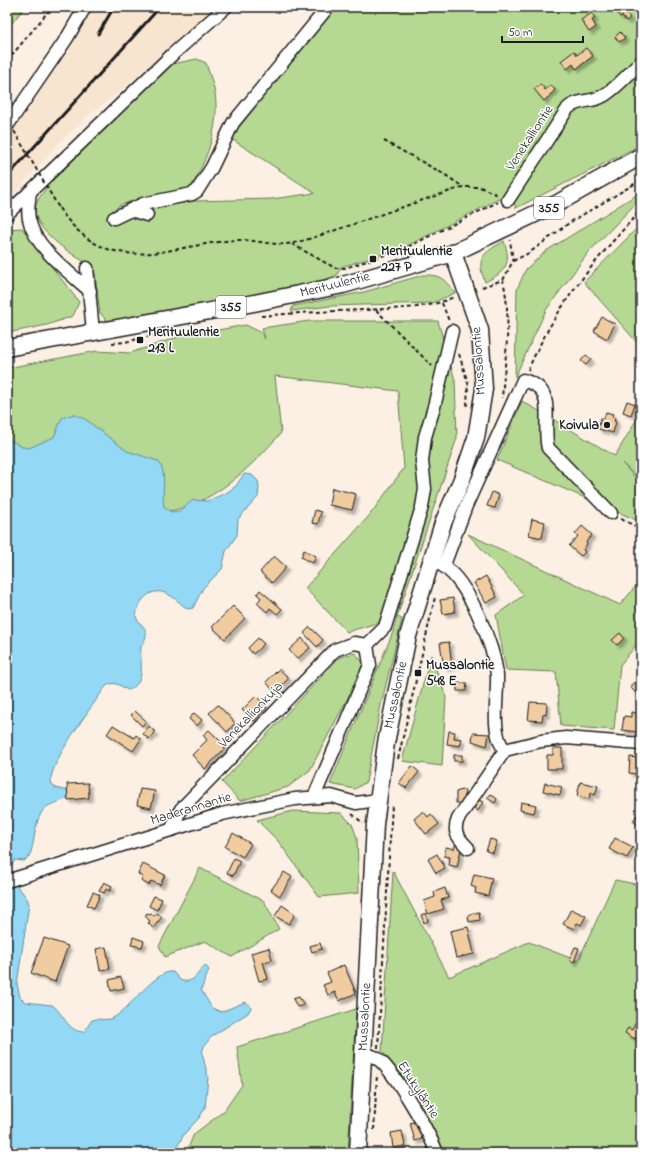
<svg xmlns="http://www.w3.org/2000/svg" width="648" height="1160" font-family="'Indie Flower',sans-serif">
<style>
.built{fill:#f8e5cf}
.green{fill:#b5d892;stroke:#687a57}
.water{fill:#93d9f5;stroke:#638d9e}
.building{fill:#f1cca1;stroke:#1c1c1c;filter:url(#shadow)}
.lines{fill:none;stroke-linecap:round;stroke-linejoin:round}
.minor-casing{stroke:#1c1c1c;stroke-width:15}
.major-casing{stroke:#1c1c1c;stroke-width:19}
.path{stroke:#1c1c1c;stroke-width:2;stroke-dasharray:4 3;stroke-linecap:butt}
.minor{stroke:#fff;stroke-width:12}
.major{stroke:#fff;stroke-width:16}
.rail{stroke:#1c1c1c;stroke-width:3}
.path-bridge{stroke:#1c1c1c;stroke-width:2;stroke-dasharray:4 3;stroke-linecap:butt}
.poi-dot{fill:#1c1c1c;stroke:#fff;stroke-width:1.5}
.labels{text-anchor:middle;dominant-baseline:central;stroke-width:3;stroke-linejoin:round;paint-order:stroke}
.shield{fill:#fff;stroke:#606060;stroke-width:1}
.shield-label{font-size:13px;font-weight:bold;fill:#1c1c1c}
.street-label{font-size:14px;fill:#1c1c1c;stroke:#fff}
.poi-label{font-size:14px;font-weight:bold;fill:#1c1c1c;stroke:#fff;text-anchor:start}
</style>
<defs>
<filter id="shadow"><feDropShadow dx="3.5" dy="3.5" stdDeviation="1" flood-color="#0004"/></filter>
</defs>
<rect width="100%" height="100%" fill="#fbf0e3"/>
<filter id="ink" filterUnits="userSpaceOnUse"><feTurbulence type="fractalNoise" baseFrequency=".025" numOctaves="2"/><feDisplacementMap in="SourceGraphic" scale="8" xChannelSelector="R" yChannelSelector="G"/><feConvolveMatrix kernelMatrix="1 2 1 2 8 2 1 2 1" color-interpolation-filters="sRGB"/></filter>
<g filter="url(#ink)">
<path class="built" d="M93 7H215L123 89 89 115 53 149 7 203V135L32 105Z"/>
<g class="green">
<path d="M7 7H25L7 29Z"/>
<path d="M336 7H641V145L516 208 513 199 507 195 403 248 341 267 337 275 317 283 115 322 106 320 100 313 94 267C76 258 35 232 35 210 35 201 44 192 48 185L172 64 197 59 206 63C209 73 213 83 215 93 220 126 207 159 191 188L136 200 120 205 110 213 111 220 117 223 144 210 195 201 272 199 315 193 230 138Z"/>
<path d="M641 192V198L588 253 546 310 515 377 517 289 526 269 546 251Z"/>
<path d="M641 224V347L584 282Z"/>
<path d="M22 228 79 302 73 316 47 325 7 333V229Z"/>
<path d="M504 241C512 264 506 272 485 282 475 257 484 253 504 241Z"/>
<path d="M423 275C441 274 445 280 455 293L432 303 330 306 291 311 293 306 364 292Z"/>
<path d="M309 321H438L455 380 457 438 397 617 402 619 381 705 366 782 355 789 330 784 393 632 397 617 347 632 305 588 369 516 404 468 398 391 275 376 281 433C254 464 217 501 175 510 152 514 128 507 106 504 73 498 40 492 7 486V368L97 351 130 353 178 337 246 325 262 333 265 339 262 328Z"/>
<path d="M522 401 615 456 641 412V481L622 463 641 484V522L497 460Z"/>
<path d="M468 534 620 605 641 580V639L620 665 614 730 561 726 556 672 506 670 496 615 524 595Z"/>
<path d="M355 653 365 665 310 770 288 787 240 801 222 782 340 657Z"/>
<path d="M431 655 446 697 442 766 402 761Z"/>
<path d="M293 811 341 813 352 824 357 838 359 893 319 897 278 841 257 820Z"/>
<path d="M200 868 264 901 279 929 232 957 205 941 165 957 159 946Z"/>
<path d="M393 871 449 977 529 942 578 961 615 880 641 885V1153H443L416 1092 382 1051Z"/>
<path d="M356 1009 348 1153H186L194 1134 224 1111 242 1085 237 1047Z"/>
</g>
<path class="water" d="M74 414 85 419 127 451 158 461C168 473 161 492 164 507L171 512 180 511 193 500 207 501 226 493 236 486 244 474 252 475 258 481 259 487 258 497 238 519 237 535 226 551 222 569 203 588 193 608 188 609C182 606 177 599 171 596 153 584 138 599 136 616 137 623 145 625 146 632 147 638 143 642 141 647 139 660 148 683 128 690 120 686 115 680 106 686 96 701 43 770 52 784 55 790 63 789 69 791L68 797C62 803 52 802 45 808 33 820 36 842 29 857L24 861 15 860C0 880 26 889 29 904L17 984 20 997 25 1002 52 1005C63 1012 67 1032 84 1032L92 1020C99 1018 106 1021 113 1018 130 1009 156 969 173 972L180 980C194 985 197 973 205 965L209 970 201 990 212 1008 221 1012 245 1002 250 1005 251 1008 248 1013 212 1036 204 1046 202 1053 208 1077 205 1108 199 1118 184 1134 174 1153H7V438L22 447 29 448 54 437 62 418Z"/>
<g class="building">
<path d="M615 7H620L630 18 626 21 622 16 620 17 614 8Z"/>
<path d="M592 13 595 18 592 20 596 27 589 32 581 20Z"/>
<path d="M620 32 625 38 619 42 615 37Z"/>
<path d="M586 48 593 56 576 69 573 64 567 69 561 61 574 51 577 55Z"/>
<path d="M541 84 545 90 551 85 555 90 544 101 534 89Z"/>
<path d="M602 317 615 324 607 339 594 331Z"/>
<path d="M586 355 591 359 586 365 581 361Z"/>
<path d="M627 401 635 404 631 415 623 412Z"/>
<path d="M606 412 613 414 612 417 615 418 614 421 616 422 613 433 598 429 601 418H604Z"/>
<path d="M332 488 356 494 352 510 329 505Z"/>
<path d="M492 492 499 495 495 508 487 506Z"/>
<path d="M315 510 321 512 318 524 312 523Z"/>
<path d="M532 519 545 522 542 538 529 535Z"/>
<path d="M582 526 592 535 586 542 587 544 583 550 585 552 581 556 569 546 578 536 575 534Z"/>
<path d="M304 550 316 556 313 563 301 557Z"/>
<path d="M274 556 286 567 272 583 260 572Z"/>
<path d="M486 576 497 597 486 603 474 583Z"/>
<path d="M260 590 282 609 277 614 270 608 267 612 257 603 261 598 257 594Z"/>
<path d="M453 598 455 612 443 614 440 600Z"/>
<path d="M233 606 245 618 225 639 212 627Z"/>
<path d="M310 627 323 640 317 647 304 633Z"/>
<path d="M620 633 624 638 617 645 612 640Z"/>
<path d="M258 638 264 644 253 654 248 648Z"/>
<path d="M302 638 310 648 297 659 289 650Z"/>
<path d="M449 642 452 667 444 668 440 643Z"/>
<path d="M279 669 289 678 275 692 266 682Z"/>
<path d="M634 682 641 688 640 697 630 687Z"/>
<path d="M457 683H467L466 691H457Z"/>
<path d="M256 696 267 707 254 721 242 710Z"/>
<path d="M530 702 547 703 546 715 543 714 542 721 528 720Z"/>
<path d="M218 705 235 723 227 732 209 713Z"/>
<path d="M135 711 146 721 142 726 131 715Z"/>
<path d="M631 712 640 714 638 732 622 730 624 716 631 717Z"/>
<path d="M194 713 202 720 197 726 189 719Z"/>
<path d="M113 725 134 738 136 735 141 739 133 751 107 734Z"/>
<path d="M149 726 155 732 149 739 143 734Z"/>
<path d="M209 730 226 747 205 769 192 755 207 740 203 735Z"/>
<path d="M449 731 455 732 454 738 462 739 460 746 447 744Z"/>
<path d="M473 733 489 734 487 746 472 741Z"/>
<path d="M553 748H562V769H547V755H553Z"/>
<rect x="454" y="755" width="8" height="6"/>
<path d="M630 757 637 758 636 774 629 773Z"/>
<path d="M412 766 419 772 406 788 399 783Z"/>
<path d="M580 782 598 786 595 795 590 793 589 799 577 796Z"/>
<path d="M88 783 89 798 68 800 67 784Z"/>
<path d="M545 783 562 787 560 795 543 791Z"/>
<path d="M140 789 155 791 151 808 137 805Z"/>
<path d="M462 790H465L464 803H456V792Z"/>
<path d="M491 794 497 799 495 803 487 798Z"/>
<path d="M479 800 483 802 478 811 474 808Z"/>
<path d="M521 802 536 805 534 813 520 810Z"/>
<path d="M641 809V827L633 821Z"/>
<path d="M423 811 428 817 431 814 439 824 426 834 414 819Z"/>
<path d="M233 833 251 844 243 857 225 847Z"/>
<path d="M615 838 633 847 627 858 609 849Z"/>
<path d="M490 839 497 841 493 853 486 851Z"/>
<path d="M456 843 462 844 457 867 449 865 450 857 444 856 446 847 454 849Z"/>
<path d="M437 854 445 868 436 873 428 859Z"/>
<path d="M234 858 240 861 233 876 227 873Z"/>
<path d="M143 864 165 875 160 885 151 881 149 885 141 881 143 877 138 874Z"/>
<path d="M284 872 292 877 280 896 271 890Z"/>
<path d="M474 874 492 878 488 896 475 893 476 888 471 886Z"/>
<path d="M104 882 112 886 110 891 106 889 104 893 99 891Z"/>
<path d="M445 888 448 898 441 900 444 909 428 914 424 901 435 897 434 892Z"/>
<path d="M93 892 100 895 94 908 87 905Z"/>
<path d="M154 896 162 899 157 910 149 906Z"/>
<path d="M282 905 295 914 289 924 275 916Z"/>
<path d="M571 909 586 916 581 925 577 923 574 929 563 924Z"/>
<path d="M479 912 480 920 469 922 468 915Z"/>
<path d="M147 913 149 914 151 913 154 916 157 913 162 917 153 928 148 923 150 921 145 916Z"/>
<path d="M426 913 428 921 424 923 421 915Z"/>
<path d="M468 927 474 954 456 958 450 931Z"/>
<path d="M133 937 144 941 142 947 131 945Z"/>
<path d="M44 938 68 946 55 982 31 973Z"/>
<path d="M320 943 322 949 312 952 310 946Z"/>
<path d="M106 947 110 969 100 970 96 949Z"/>
<path d="M575 947 579 948 574 962 571 961 570 958Z"/>
<path d="M269 948 272 960 263 962 268 979 259 981 251 953Z"/>
<path d="M344 965 356 993 339 1001 335 992 328 995 323 985 331 982 327 973Z"/>
<path d="M121 977 124 988 111 991 109 980Z"/>
<path d="M299 997 304 1005 297 1007 293 999Z"/>
<path d="M637 1020 641 1022V1030L635 1039 625 1033 628 1028 632 1030Z"/>
<path d="M417 1121 422 1139 415 1141 410 1123Z"/>
<path d="M402 1131 405 1146 393 1148 391 1133Z"/>
</g>
<g class="lines">
<defs>
<g id="minor">
<path d="M7 126 67 38 85 7"/>
<path d="M30 192C29 201 27 210 29 219 34 247 70 273 90 291"/>
<path d="M508 200 568 108C578 99 591 103 603 96 617 88 629 73 641 62"/>
<path d="M131 210 147 215"/>
<path d="M7 214 174 53 226 7"/>
<path d="M114 218 143 204 192 194 197 191 212 167 233 123 328 7"/>
<path d="M87 268 93 332"/>
<path d="M437 563C466 573 495 647 497 676 498 697 490 734 505 750L541 741 566 738 641 744"/>
<path d="M444 565 466 506 523 380C529 382 536 384 540 389 552 401 543 431 548 448L611 513"/>
<path d="M367 645 385 627 422 507 425 489 422 461 425 437 434 407 452 331"/>
<path d="M314 797 370 665 367 645"/>
<path d="M171 830 181 809 335 650 354 643 367 645"/>
<path d="M468 848C459 838 452 833 458 819L505 750"/>
<path d="M7 881 222 814 295 799 331 796 356 803 378 800"/>
<path d="M363 1053C368 1055 374 1056 378 1059 395 1072 429 1132 437 1153"/>
</g>
<g id="major">
<path d="M7 348 254 303 343 285 453 253 558 203 641 156"/>
<path d="M358 1153 375 824 386 743 408 636 443 523 462 479 476 438 484 389 480 330 453 253"/>
</g>
</defs>
<use href="#minor" class="minor-casing"/>
<use href="#major" class="major-casing"/>
<g class="path">
<path d="M7 61 52 7"/>
<path d="M384 141 444 174 463 187"/>
<path d="M59 208C109 282 167 245 236 240 255 239 275 247 293 243 312 239 332 231 351 225 388 212 425 199 463 187H480L498 195"/>
<path d="M292 244 335 268H345L404 249 498 202"/>
<path d="M513 261 529 253 569 223 641 180"/>
<path d="M503 280 513 261 510 240"/>
<path d="M482 287 503 280C512 319 505 359 502 398"/>
<path d="M442 303 449 321"/>
<path d="M376 310 432 366"/>
<path d="M261 316C295 313 330 311 364 310 396 308 425 310 454 297"/>
<path d="M112 343 125 342 160 334"/>
<path d="M459 354 468 383 467 406"/>
<path d="M528 370C555 307 595 260 641 210"/>
<path d="M621 519 641 529"/>
<path d="M398 759 435 597"/>
<path d="M352 814 363 823"/>
<path d="M378 1048 392 805"/>
<path d="M374 1130 377 1074"/>
</g>
<use href="#minor" class="minor"/>
<use href="#major" class="major"/>
<g class="rail">
<path d="M98 34 114 7"/>
<path d="M7 177 160 7"/>
</g>
<path class="path-bridge" d="M7 119 59 208"/>
</g>
</g>
<g class="poi-dot">
<rect x="369" y="255" width="8" height="8" rx="2"/>
<rect x="136" y="336" width="8" height="8" rx="2"/>
<circle cx="607" cy="425" r="4"/>
<rect x="414" y="669" width="8" height="8" rx="2"/>
</g>
<g class="labels">
<g class="shield">
<rect x="534" y="197" width="30" height="22" rx="3"/>
<rect x="216" y="296" width="30" height="22" rx="3"/>
</g>
<g class="shield-label">
<text x="549" y="208">355</text>
<text x="231" y="307">355</text>
</g>
<g class="street-label">
<text transform="translate(530 138) rotate(-57)">Venekalliontie</text>
<text transform="translate(335 285) rotate(-14)">Merituulentie</text>
<text transform="translate(479 361) rotate(-94)">Mussalontie</text>
<text transform="translate(396 695) rotate(-78)">Mussalontie</text>
<text transform="translate(251 715) rotate(-46)">Venekallionkuja</text>
<text transform="translate(191 809) rotate(-17)">Maderannantie</text>
<text transform="translate(365 1017) rotate(-87)">Mussalontie</text>
<text transform="translate(418 1090) rotate(57)">Etukyläntie</text>
</g>
<g class="poi-label">
<text x="381" y="251">Merituulentie<tspan x="381" dy="16">227 P</tspan></text>
<text x="148" y="332">Merituulentie<tspan x="148" dy="16">213 L</tspan></text>
<text x="599" y="425" text-anchor="end">Koivula</text>
<text x="426" y="665">Mussalontie<tspan x="426" dy="16">548 E</tspan></text>
</g>
</g>
<rect width="648" height="1160" fill="none" stroke="#fff" stroke-width="24"/>
<rect x="12" y="12" width="624" height="1136" fill="none" stroke="#1c1c1c" stroke-width="1.5" filter="url(#ink)"/>
<path d="M502 36v6h81v-6" fill="none" stroke="#1c1c1c" stroke-width="2"/>
<text x="508" y="36" font-size="12" fill="#1c1c1c" stroke="#ffffff" stroke-width="3" paint-order="stroke">50 m</text>
</svg>
